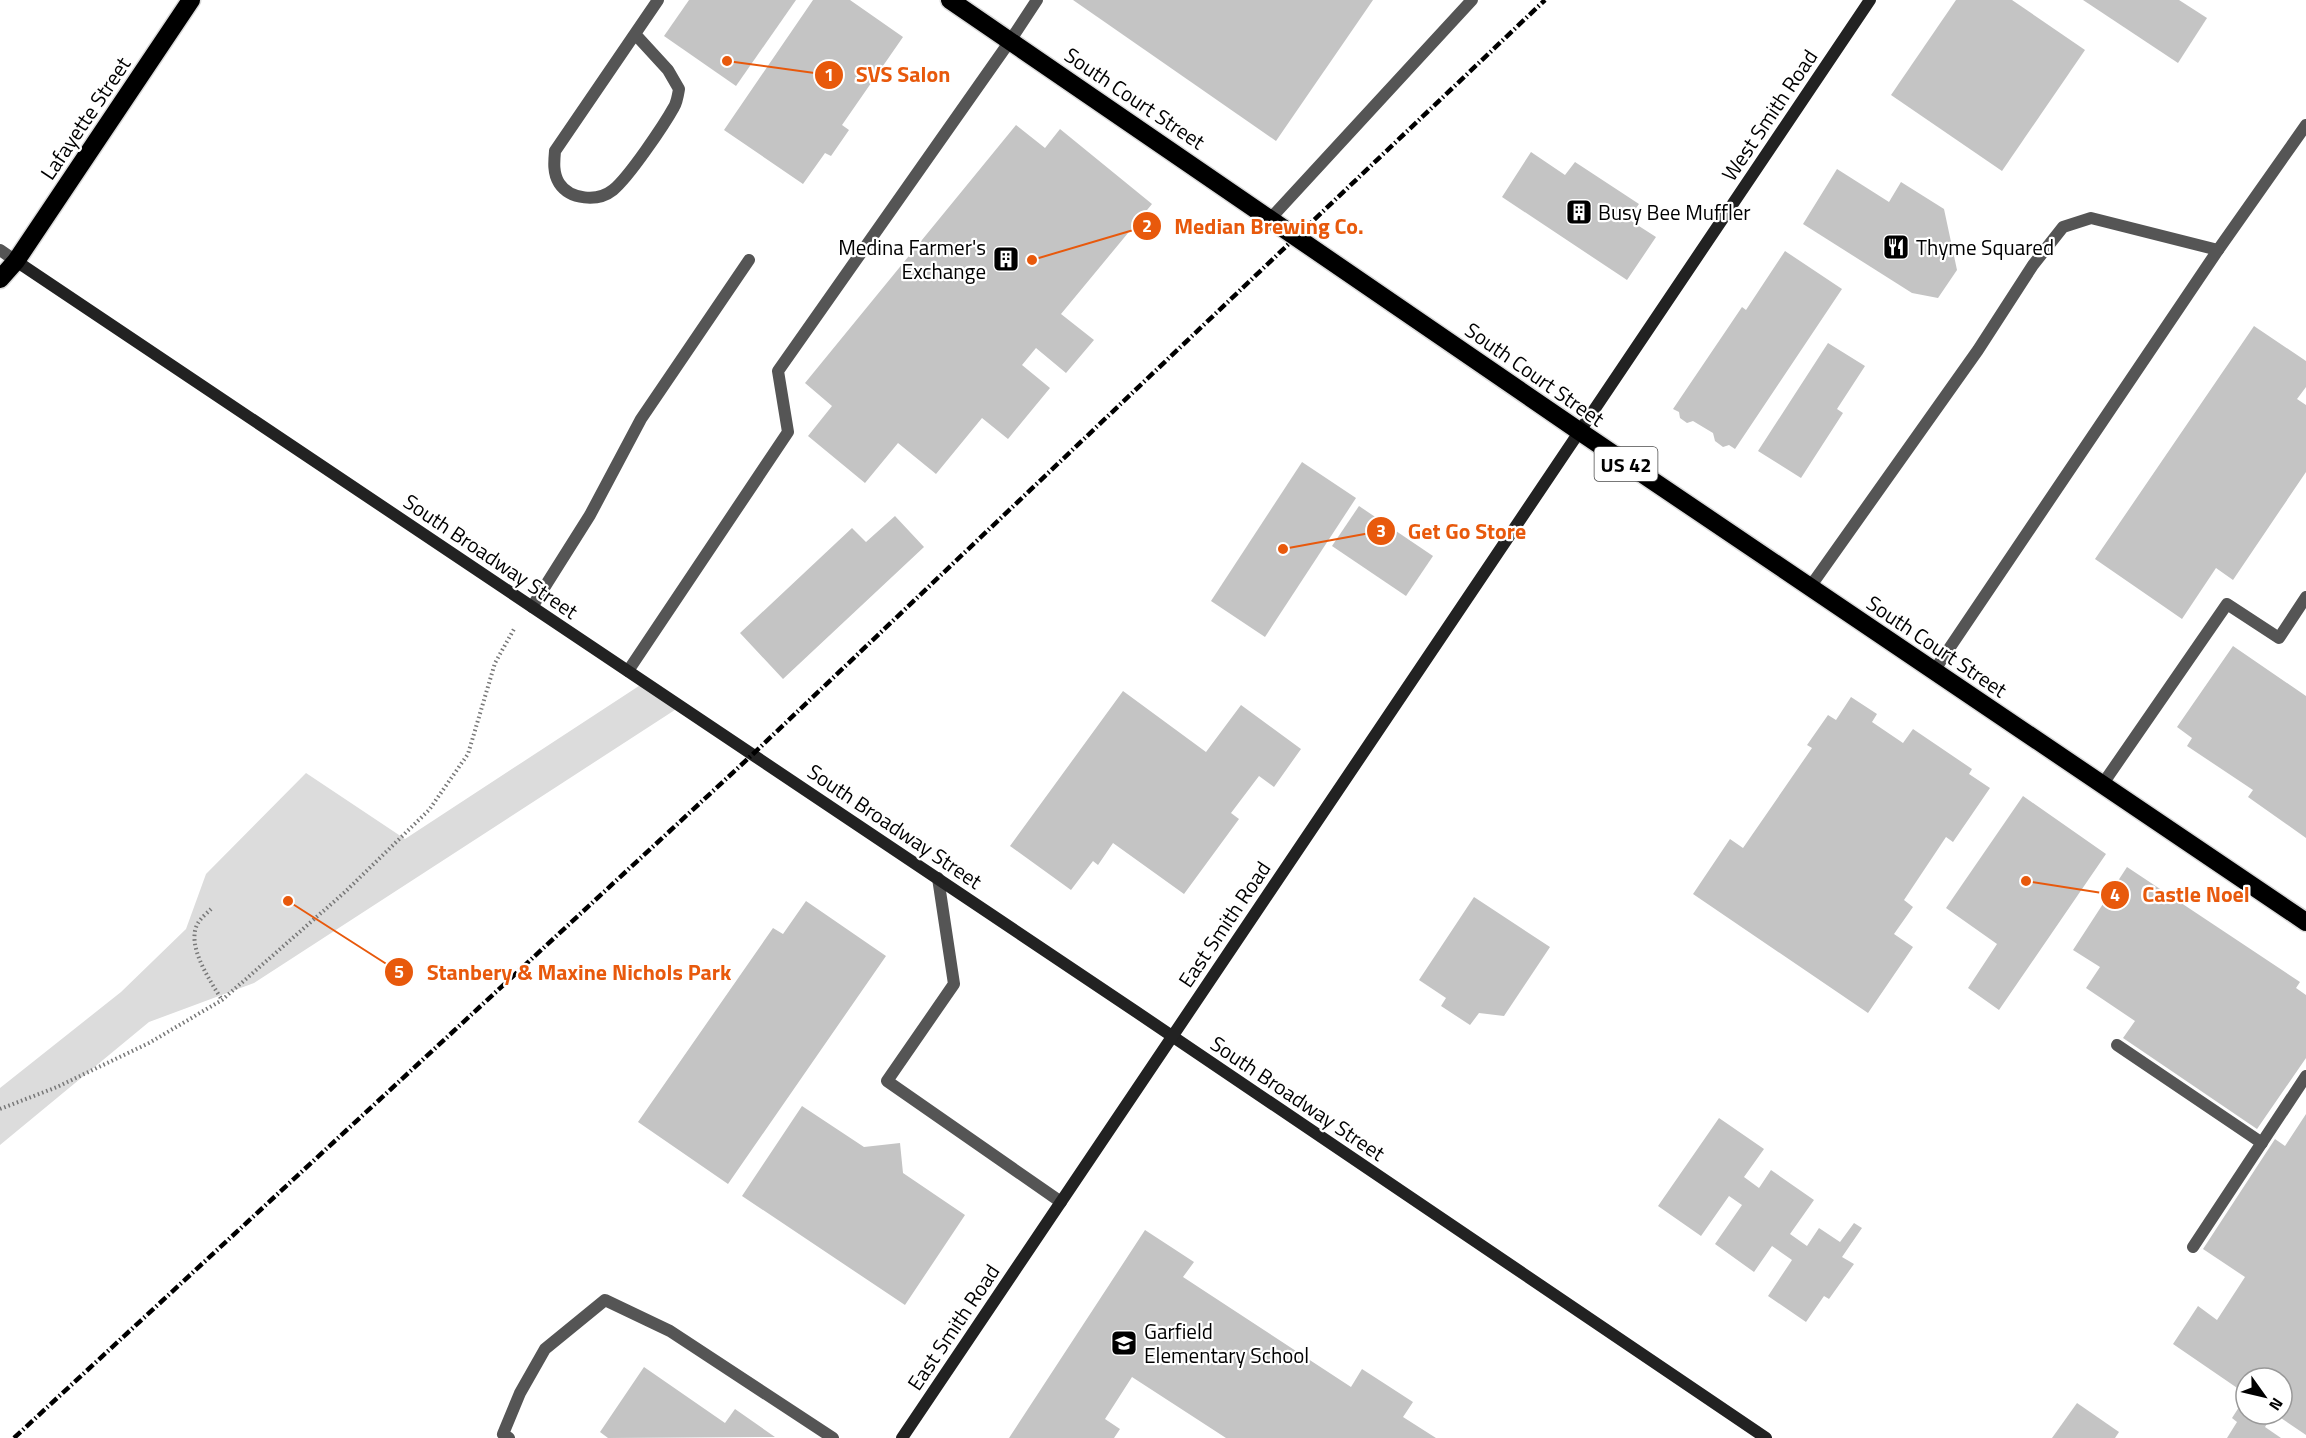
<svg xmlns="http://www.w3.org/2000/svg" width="2306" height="1438" font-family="'Titillium Web',sans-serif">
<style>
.green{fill:#dcdcdc}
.building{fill:#c4c4c4}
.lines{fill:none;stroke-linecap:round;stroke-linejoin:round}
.highway-casing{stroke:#dbdbdb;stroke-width:21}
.path{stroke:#777;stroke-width:4;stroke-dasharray:1.5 3;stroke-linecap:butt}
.lane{stroke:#555;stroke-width:12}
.street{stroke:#555;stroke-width:12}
.secondary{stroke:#222;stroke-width:12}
.highway{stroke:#000;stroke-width:18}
.rail{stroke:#000;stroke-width:4.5;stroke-dasharray:9 3 1.5 3;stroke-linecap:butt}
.labels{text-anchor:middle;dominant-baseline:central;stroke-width:4.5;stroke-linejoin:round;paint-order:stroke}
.shield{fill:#fff;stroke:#4c4c4c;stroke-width:1.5}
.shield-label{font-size:20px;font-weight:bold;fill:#000}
.street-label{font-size:21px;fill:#000;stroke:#fff}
.poi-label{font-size:21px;fill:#000;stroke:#fff;text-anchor:start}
.leader{fill:none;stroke:#e8590c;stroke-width:2}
.callout-dot{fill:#e8590c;stroke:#fff;stroke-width:2}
.mark-label{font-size:18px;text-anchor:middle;font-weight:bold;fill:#fff}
.callout-label{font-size:22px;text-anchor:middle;font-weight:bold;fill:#e8590c;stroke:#fff;stroke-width:4.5;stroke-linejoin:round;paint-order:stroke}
</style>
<rect width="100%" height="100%" fill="#fff"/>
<path class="green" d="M645 682 681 706 254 983 149 1022 0 1145V1088L121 992 186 929 206 874 306 773 405 839Z"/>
<g class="building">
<path d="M689 0H796L736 86 664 36Z"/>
<path d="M813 0H850L903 37 842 125 849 130 831 156 825 153 803 184 724 130Z"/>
<path d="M1073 0H1373L1276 141Z"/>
<path d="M1956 0H2012L2085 50 2002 171 1891 95Z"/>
<path d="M2083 0H2179L2207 18 2178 63Z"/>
<path d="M1016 125 1045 148 1060 129 1152 204 1061 314 1094 340 1066 373 1036 348 1022 365 1050 388 1008 439 982 418 936 474 898 443 865 483 808 436 832 406 805 383Z"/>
<path d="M1531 152 1565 175 1575 162 1639 204 1628 219 1656 237 1627 280 1502 197Z"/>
<path d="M1837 169 1889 202 1901 182 1944 209 1957 270 1938 298 1912 293 1803 224Z"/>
<path d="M1785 251 1842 289 1735 449 1729 445 1723 447 1715 441 1713 433 1693 421 1687 423 1680 418 1679 412 1673 409 1742 307 1746 310Z"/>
<path d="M2254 326 2306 361V387L2297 399 2306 405V472L2233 580 2216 568 2182 619 2095 559Z"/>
<path d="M1828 343 1865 366 1837 409 1843 413 1801 478 1758 451Z"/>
<path d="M1302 462 1356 498 1265 637 1211 601Z"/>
<path d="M1359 506 1433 556 1406 596 1332 546Z"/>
<path d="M895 516 924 547 783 679 740 633 852 528 866 542Z"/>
<path d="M2233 646 2306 696V838L2248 797 2253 790 2187 746 2192 738 2177 727Z"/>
<path d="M1123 691 1206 752 1241 705 1301 749 1274 787 1259 776 1231 813 1239 819 1184 894 1113 843 1098 865 1093 861 1071 890 1010 846Z"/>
<path d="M1851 697 1877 714 1872 722 1903 743 1913 729 1972 769 1969 774 1990 788 1953 842 1946 837 1904 900 1913 907 1894 934 1913 947 1868 1013 1693 894 1730 839 1743 848 1812 748 1807 745 1828 715 1836 720Z"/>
<path d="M2023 796 2106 854 1999 1010 1968 988 1997 944 1946 908Z"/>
<path d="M2127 867 2300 982 2296 988 2306 995V1058L2257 1129 2123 1038 2135 1021 2086 988 2100 967 2073 950Z"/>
<path d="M1474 897 1550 947 1504 1016 1479 1013 1470 1025 1441 1006 1446 998 1419 980Z"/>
<path d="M806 901 886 956 728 1184 638 1122 773 928 783 934Z"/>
<path d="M802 1106 864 1147 900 1143 903 1173 965 1215 905 1305 742 1196Z"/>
<path d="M2306 1114V1435L2275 1414H2282V1378H2246V1394L2173 1344 2198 1306 2217 1320 2245 1277 2203 1249 2275 1139 2285 1146Z"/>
<path d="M1719 1118 1764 1149 1744 1177 1759 1188 1771 1170 1814 1200 1790 1234 1807 1246 1819 1228 1840 1242 1854 1223 1862 1228 1842 1257 1854 1264 1829 1299 1824 1296 1806 1322 1768 1296 1792 1260 1772 1246 1754 1272 1715 1244 1742 1205 1729 1196 1701 1236 1658 1206Z"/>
<path d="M1145 1230 1194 1262 1183 1277 1351 1387 1362 1369 1413 1402 1403 1417 1436 1438H1226L1132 1377 1105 1419 1120 1429 1114 1438H1009Z"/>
<path d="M644 1367 725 1423 735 1409 775 1437 608 1438 600 1432Z"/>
<path d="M2077 1403 2119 1432 2115 1438H2052Z"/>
<path d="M2241 1404 2246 1407V1414H2256L2268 1422 2265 1427 2281 1438H2227L2237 1422 2232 1418Z"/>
</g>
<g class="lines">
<defs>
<g id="highway">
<path d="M950 0 1579 431 2306 922"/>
<path d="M0 279 16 261 191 0"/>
</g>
</defs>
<use href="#highway" class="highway-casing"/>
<g class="path">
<path d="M211 909C207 913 201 918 198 923 185 945 211 982 222 1000"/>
<path d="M0 1109 57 1087 149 1043 222 1000 345 892 429 810 468 754 495 663 514 629"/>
</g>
<g class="lane">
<path d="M635 34 668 70 679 89C678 95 677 102 674 107 664 125 629 177 613 190 598 202 570 200 559 183 553 173 554 162 555 151L658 0"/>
<path d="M1271 218 1472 0"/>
<path d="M2218 250 2306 125"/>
<path d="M1810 587 1978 350 2033 265 2063 227 2091 218 2218 250 1934 671"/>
<path d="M532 607 590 515 641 419 749 260"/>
<path d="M628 671 788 432 778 371 1010 41"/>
<path d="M2102 785 2227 604 2279 638 2306 597"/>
<path d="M938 878 954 984 887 1081 1061 1202"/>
<path d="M2117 1045 2262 1143"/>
<path d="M2193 1247 2306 1076"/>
<path d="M509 1438 503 1434 520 1393 545 1349 605 1300 670 1331 833 1438"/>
</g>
<g class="street">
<path d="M1010 41 1037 0"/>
<path d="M0 250 16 261"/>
</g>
<g class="secondary">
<path d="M16 261 1135 1011 1766 1438"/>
<path d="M902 1438 1870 0"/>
</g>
<use href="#highway" class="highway"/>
<path class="rail" d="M14 1438 753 754 1545 0"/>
</g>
<defs>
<symbol id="building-square" viewBox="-11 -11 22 22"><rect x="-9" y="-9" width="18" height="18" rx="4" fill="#000" stroke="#fff"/><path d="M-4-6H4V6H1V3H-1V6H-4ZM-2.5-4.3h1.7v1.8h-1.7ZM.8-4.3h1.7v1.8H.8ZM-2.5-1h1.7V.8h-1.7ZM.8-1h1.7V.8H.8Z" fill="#fff"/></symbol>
<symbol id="restaurant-square" viewBox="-11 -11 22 22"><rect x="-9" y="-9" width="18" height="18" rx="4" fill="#000" stroke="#fff"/><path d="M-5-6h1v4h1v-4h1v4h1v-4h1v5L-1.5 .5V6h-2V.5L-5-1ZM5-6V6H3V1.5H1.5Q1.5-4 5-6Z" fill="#fff"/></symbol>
<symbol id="school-square" viewBox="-11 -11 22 22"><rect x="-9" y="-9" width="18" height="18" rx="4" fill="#000" stroke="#fff"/><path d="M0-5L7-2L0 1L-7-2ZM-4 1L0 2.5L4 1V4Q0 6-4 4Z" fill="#fff"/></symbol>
</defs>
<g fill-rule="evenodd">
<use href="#building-square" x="1564" y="197" width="30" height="30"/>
<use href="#restaurant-square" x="1881" y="232" width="30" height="30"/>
<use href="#building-square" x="991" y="244" width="30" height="30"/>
<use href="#school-square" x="1109" y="1328" width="30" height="30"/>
</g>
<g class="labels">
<rect class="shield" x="1594.5" y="447" width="63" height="34" rx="4.5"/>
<g class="shield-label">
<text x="1626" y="464">US 42</text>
</g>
<g class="street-label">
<text transform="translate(1135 98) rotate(34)">South Court Street</text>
<text transform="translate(1769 115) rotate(-56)">West Smith Road</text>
<text transform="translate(85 118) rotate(-56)">Lafayette Street</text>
<text transform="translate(1535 374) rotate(35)">South Court Street</text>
<text transform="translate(491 556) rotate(34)">South Broadway Street</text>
<text transform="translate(1937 646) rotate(34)">South Court Street</text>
<text transform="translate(895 826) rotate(34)">South Broadway Street</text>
<text transform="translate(1224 924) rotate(-56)">East Smith Road</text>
<text transform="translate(1298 1098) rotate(34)">South Broadway Street</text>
<text transform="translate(953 1327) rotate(-56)">East Smith Road</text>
</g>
<g class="poi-label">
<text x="1598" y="212">Busy Bee Muffler</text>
<text x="986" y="247" text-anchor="end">Medina Farmer's<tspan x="986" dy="24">Exchange</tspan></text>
<text x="1916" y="247">Thyme Squared</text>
<text x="1144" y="1331">Garfield<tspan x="1144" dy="24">Elementary School</tspan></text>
</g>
</g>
<path class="leader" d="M727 61L829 75M1032 260L1147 226M1283 549L1381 531M2026 881L2115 895M288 901L399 972"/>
<g class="callout-dot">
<circle cx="727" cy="61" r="6"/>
<circle cx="1032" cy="260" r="6"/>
<circle cx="1283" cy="549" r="6"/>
<circle cx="2026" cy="881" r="6"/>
<circle cx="288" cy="901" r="6"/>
<circle cx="829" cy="75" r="15"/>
<circle cx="1147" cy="226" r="15"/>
<circle cx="1381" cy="531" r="15"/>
<circle cx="2115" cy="895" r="15"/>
<circle cx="399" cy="972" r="15"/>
</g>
<g class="mark-label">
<text x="829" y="81">1</text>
<text x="1147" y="232">2</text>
<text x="1381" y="537">3</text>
<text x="2115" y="901">4</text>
<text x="399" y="978">5</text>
</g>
<g class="callout-label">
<text x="903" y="82">SVS Salon</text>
<text x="1269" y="234">Median Brewing Co.</text>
<text x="1467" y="539">Get Go Store</text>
<text x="2196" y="902">Castle Noel</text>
<text x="579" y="980">Stanbery &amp; Maxine Nichols Park</text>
</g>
<g transform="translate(2264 1396) rotate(124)"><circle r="28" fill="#ffffff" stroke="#999999" stroke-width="1.5"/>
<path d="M0-4.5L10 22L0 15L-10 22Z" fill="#000000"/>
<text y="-9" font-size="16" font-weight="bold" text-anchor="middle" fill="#000000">N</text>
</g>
</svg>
